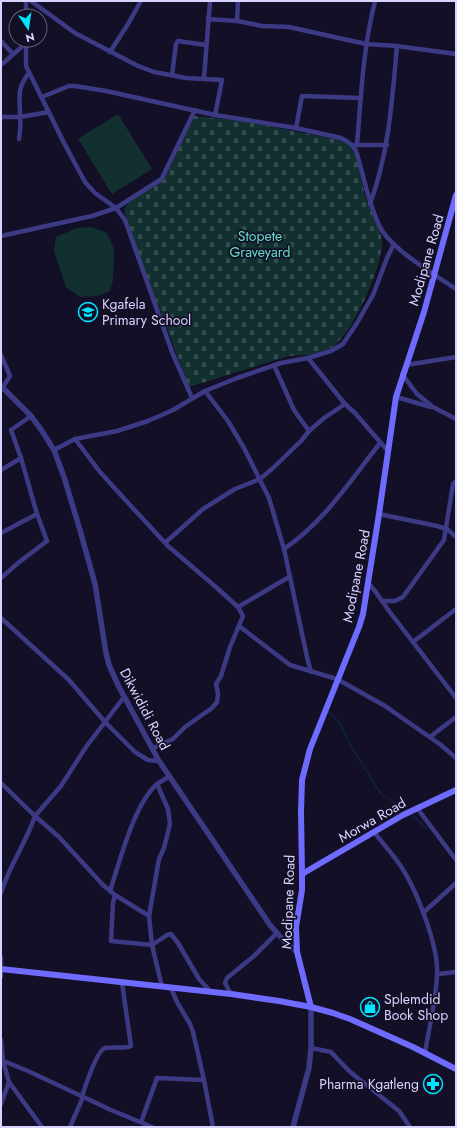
<svg xmlns="http://www.w3.org/2000/svg" width="457" height="1128" font-family="Jost,sans-serif">
<style>
.cemetery{fill:url(#cemetery-stones)}
.garden{fill:#12302f}
.lines{fill:none;stroke-linecap:round;stroke-linejoin:round}
.stream{stroke:#0c2248;stroke-width:1.5}
.minor{stroke:#3d3a85;stroke-width:4.5}
.tertiary{stroke:#3d3a85;stroke-width:5.5}
.secondary{stroke:#6f6bff;stroke-width:6}
.labels{text-anchor:middle;dominant-baseline:central;stroke-width:3.5;stroke-linejoin:round;paint-order:stroke}
.park-label{font-size:14px;fill:#5fe0c0;stroke:#130f26}
.street-label{font-size:14px;fill:#d9d4ff;stroke:#130f26}
.poi-label{font-size:14px;fill:#d9d4ff;stroke:#130f26;text-anchor:start}
</style>
<defs>
<pattern id="cemetery-stones" width="16" height="16" patternUnits="userSpaceOnUse"><rect width="16" height="16" fill="#12302f"/><path d="M2 7V4a2 2 0 0 1 4 0v3zM10 15v-3a2 2 0 0 1 4 0v3z" fill="#344d4e"/></pattern>
</defs>
<rect width="100%" height="100%" fill="#130f26"/>
<path class="cemetery" d="M194 116 243 121 345 141C358 152 360 175 364 191 368 208 381 225 382 243 382 268 352 335 331 348 319 355 302 355 289 356L189 387 142 263 127 221 124 209 130 201 164 179Z"/>
<g class="garden">
<path d="M118 114 152 169 112 194 78 139Z"/>
<path d="M92 227 107 233 114 249 113 280 110 291 98 296 80 297 66 287 54 251 56 237 77 228Z"/>
</g>
<g class="lines">
<g class="stream">
<path d="M328 711 339 722 353 749 381 794 402 808"/>
<path d="M413 815 427 829"/>
</g>
<g class="minor">
<path d="M31 1 75 33 138 66 154 72 186 78 222 80 215 115"/>
<path d="M26 16V1"/>
<path d="M208 19 237 21 262 26 289 27 366 44 397 46 456 54"/>
<path d="M237 21 238 1"/>
<path d="M26 40V66L64 143 85 182 95 193 116 208 125 220 172 352 192 398"/>
<path d="M1 41 13 54"/>
<path d="M110 52 128 24 141 1"/>
<path d="M1 65 26 43"/>
<path d="M172 75 176 44 178 41 206 45"/>
<path d="M204 78 210 1"/>
<path d="M42 97 69 86H75L106 91 215 115 296 128 341 138C348 141 352 144 356 151 364 176 368 203 380 227 391 249 435 275 456 289"/>
<path d="M1 117H20L49 112"/>
<path d="M296 128 302 96 361 98"/>
<path d="M19 139C20 132 21 124 20 116 20 98 16 89 29 73"/>
<path d="M354 145H387"/>
<path d="M357 145C361 97 363 48 375 1"/>
<path d="M370 204C389 153 392 100 397 46"/>
<path d="M1 236 92 216 116 208 160 180 162 178 195 110"/>
<path d="M1 355 10 376 3 387"/>
<path d="M308 358 345 404 355 413 387 450"/>
<path d="M274 365 294 410 309 431"/>
<path d="M406 365 456 357"/>
<path d="M402 374 417 394 433 407 456 419"/>
<path d="M205 391 228 421 244 448 269 498 284 549 307 657 311 672"/>
<path d="M396 397 431 407"/>
<path d="M75 439 100 472 130 505 168 546 217 588 238 607 243 616 230 647 221 676 216 684 218 694 217 702 212 708 185 727 173 739 153 748"/>
<path d="M54 450 75 439 117 431 148 421 173 410 205 391 237 378 281 363 308 358 331 351 343 344 357 323 373 295 387 258 394 244"/>
<path d="M1 470 21 458"/>
<path d="M379 514 437 526 447 529 456 537"/>
<path d="M1 533 37 514"/>
<path d="M166 542 203 509 235 489 260 479 273 468 301 441 309 431 324 418 345 404"/>
<path d="M284 549C324 522 351 480 380 443"/>
<path d="M1 578 18 563 47 541 37 514 21 458 11 430 31 416"/>
<path d="M369 584 375 591 389 611 456 698"/>
<path d="M382 601H395L403 597 444 540 453 484 456 481"/>
<path d="M238 607 289 577"/>
<path d="M1 618 69 680 105 722 135 752 148 760 159 761"/>
<path d="M239 626 290 665 337 679 385 706 441 745 456 758"/>
<path d="M413 642 456 609"/>
<path d="M124 697 86 747 61 786 35 816 59 837 103 885 115 895 149 916 152 945 162 987"/>
<path d="M430 737 456 717"/>
<path d="M1 783 35 816C26 843 9 866 1 893"/>
<path d="M157 784 170 776"/>
<path d="M417 808 456 860"/>
<path d="M374 832C383 844 394 855 402 868 417 891 439 947 437 975 436 1001 429 1027 425 1053"/>
<path d="M110 891C120 861 134 804 157 784L168 809 170 824 164 848 159 859 149 916"/>
<path d="M115 895 113 903 111 941 152 945 167 935 171 934 178 943 199 979 211 992"/>
<path d="M423 913 456 883"/>
<path d="M1 957V977"/>
<path d="M438 974 456 972"/>
<path d="M171 988 177 1002 190 1024 193 1032 204 1080 213 1127"/>
<path d="M231 994 225 983 227 978 254 956 277 933"/>
<path d="M1 1040 3 1061 9 1082 42 1127"/>
<path d="M311 1048 331 1052 349 1071 399 1111 410 1127"/>
<path d="M1 1060 28 1071 111 1110 152 1127"/>
<path d="M82 1096C85 1087 97 1050 105 1048 112 1047 121 1048 128 1047L131 1046 122 983"/>
<path d="M1 1104 9 1082"/>
<path d="M141 1122 157 1078 204 1080"/>
<path d="M70 1127 83 1097"/>
</g>
<g class="tertiary">
<path d="M1 386 31 416 42 431 54 450 64 477 80 530 95 584 106 653 109 665 119 687 159 761 199 820 270 925 285 942 297 952"/>
<path d="M293 1127 309 1068 311 1048V1007"/>
</g>
<g class="secondary">
<path d="M302 874 403 815 456 790"/>
<path d="M1 969 231 994 279 1001 311 1007 333 1013 350 1019 413 1047 456 1069"/>
<path d="M311 1007 297 952 296 927 302 890V874L301 812 302 780 310 749 359 627 363 614 379 514 396 397 424 312 456 195"/>
</g>
</g>
<defs>
<symbol id="school-ring" viewBox="-11 -11 22 22"><circle r="9.5" fill="#130f26" stroke="#00e5ff" stroke-width="1.5"/><path d="M0-5L7-2L0 1L-7-2ZM-4 1L0 2.5L4 1V4Q0 6-4 4Z" fill="#00e5ff"/></symbol>
<symbol id="shop-ring" viewBox="-11 -11 22 22"><circle r="9.5" fill="#130f26" stroke="#00e5ff" stroke-width="1.5"/><path d="M-5-2.5h2.3a2.7 3.5 0 0 1 5.4 0H5L5.5 6h-11ZM-1.5-2.5h3a1.5 2.3 0 0 0-3 0Z" fill="#00e5ff"/></symbol>
<symbol id="pharmacy-ring" viewBox="-11 -11 22 22"><circle r="9.5" fill="#130f26" stroke="#00e5ff" stroke-width="1.5"/><path d="M-2-6h4v4h4v4h-4v4h-4v-4h-4v-4h4Z" fill="#00e5ff"/></symbol>
</defs>
<g fill-rule="evenodd">
<use href="#school-ring" x="77" y="301" width="22" height="22"/>
<use href="#shop-ring" x="359" y="996" width="22" height="22"/>
<use href="#pharmacy-ring" x="422" y="1073" width="22" height="22"/>
</g>
<g class="labels">
<g class="park-label">
<text x="260" y="236">Stopete<tspan x="260" dy="16">Graveyard</tspan></text>
</g>
<g class="street-label">
<text transform="translate(426 260) rotate(-74)">Modipane Road</text>
<text transform="translate(356 576) rotate(-79)">Modipane Road</text>
<text transform="translate(145 709) rotate(62)">Dikwididi Road</text>
<text transform="translate(372 820) rotate(-30)">Morwa Road</text>
<text transform="translate(288 902) rotate(-88)">Modipane Road</text>
</g>
<g class="poi-label">
<text x="102" y="304">Kgafela<tspan x="102" dy="16">Primary School</tspan></text>
<text x="384" y="999">Splemdid<tspan x="384" dy="16">Book Shop</tspan></text>
<text x="419" y="1084" text-anchor="end">Pharma Kgatleng</text>
</g>
</g>
<rect width="457" height="1128" fill="none" stroke="#d9d4ff" stroke-width="4"/>
<g transform="translate(28 28) rotate(167)"><circle r="19" fill="#130f26" stroke="#625e7d"/>
<path d="M0-3L7 15L0 10L-7 15Z" fill="#00e5ff"/>
<text y="-6" font-size="11" font-weight="bold" text-anchor="middle" fill="#d9d4ff">N</text>
</g>
</svg>
